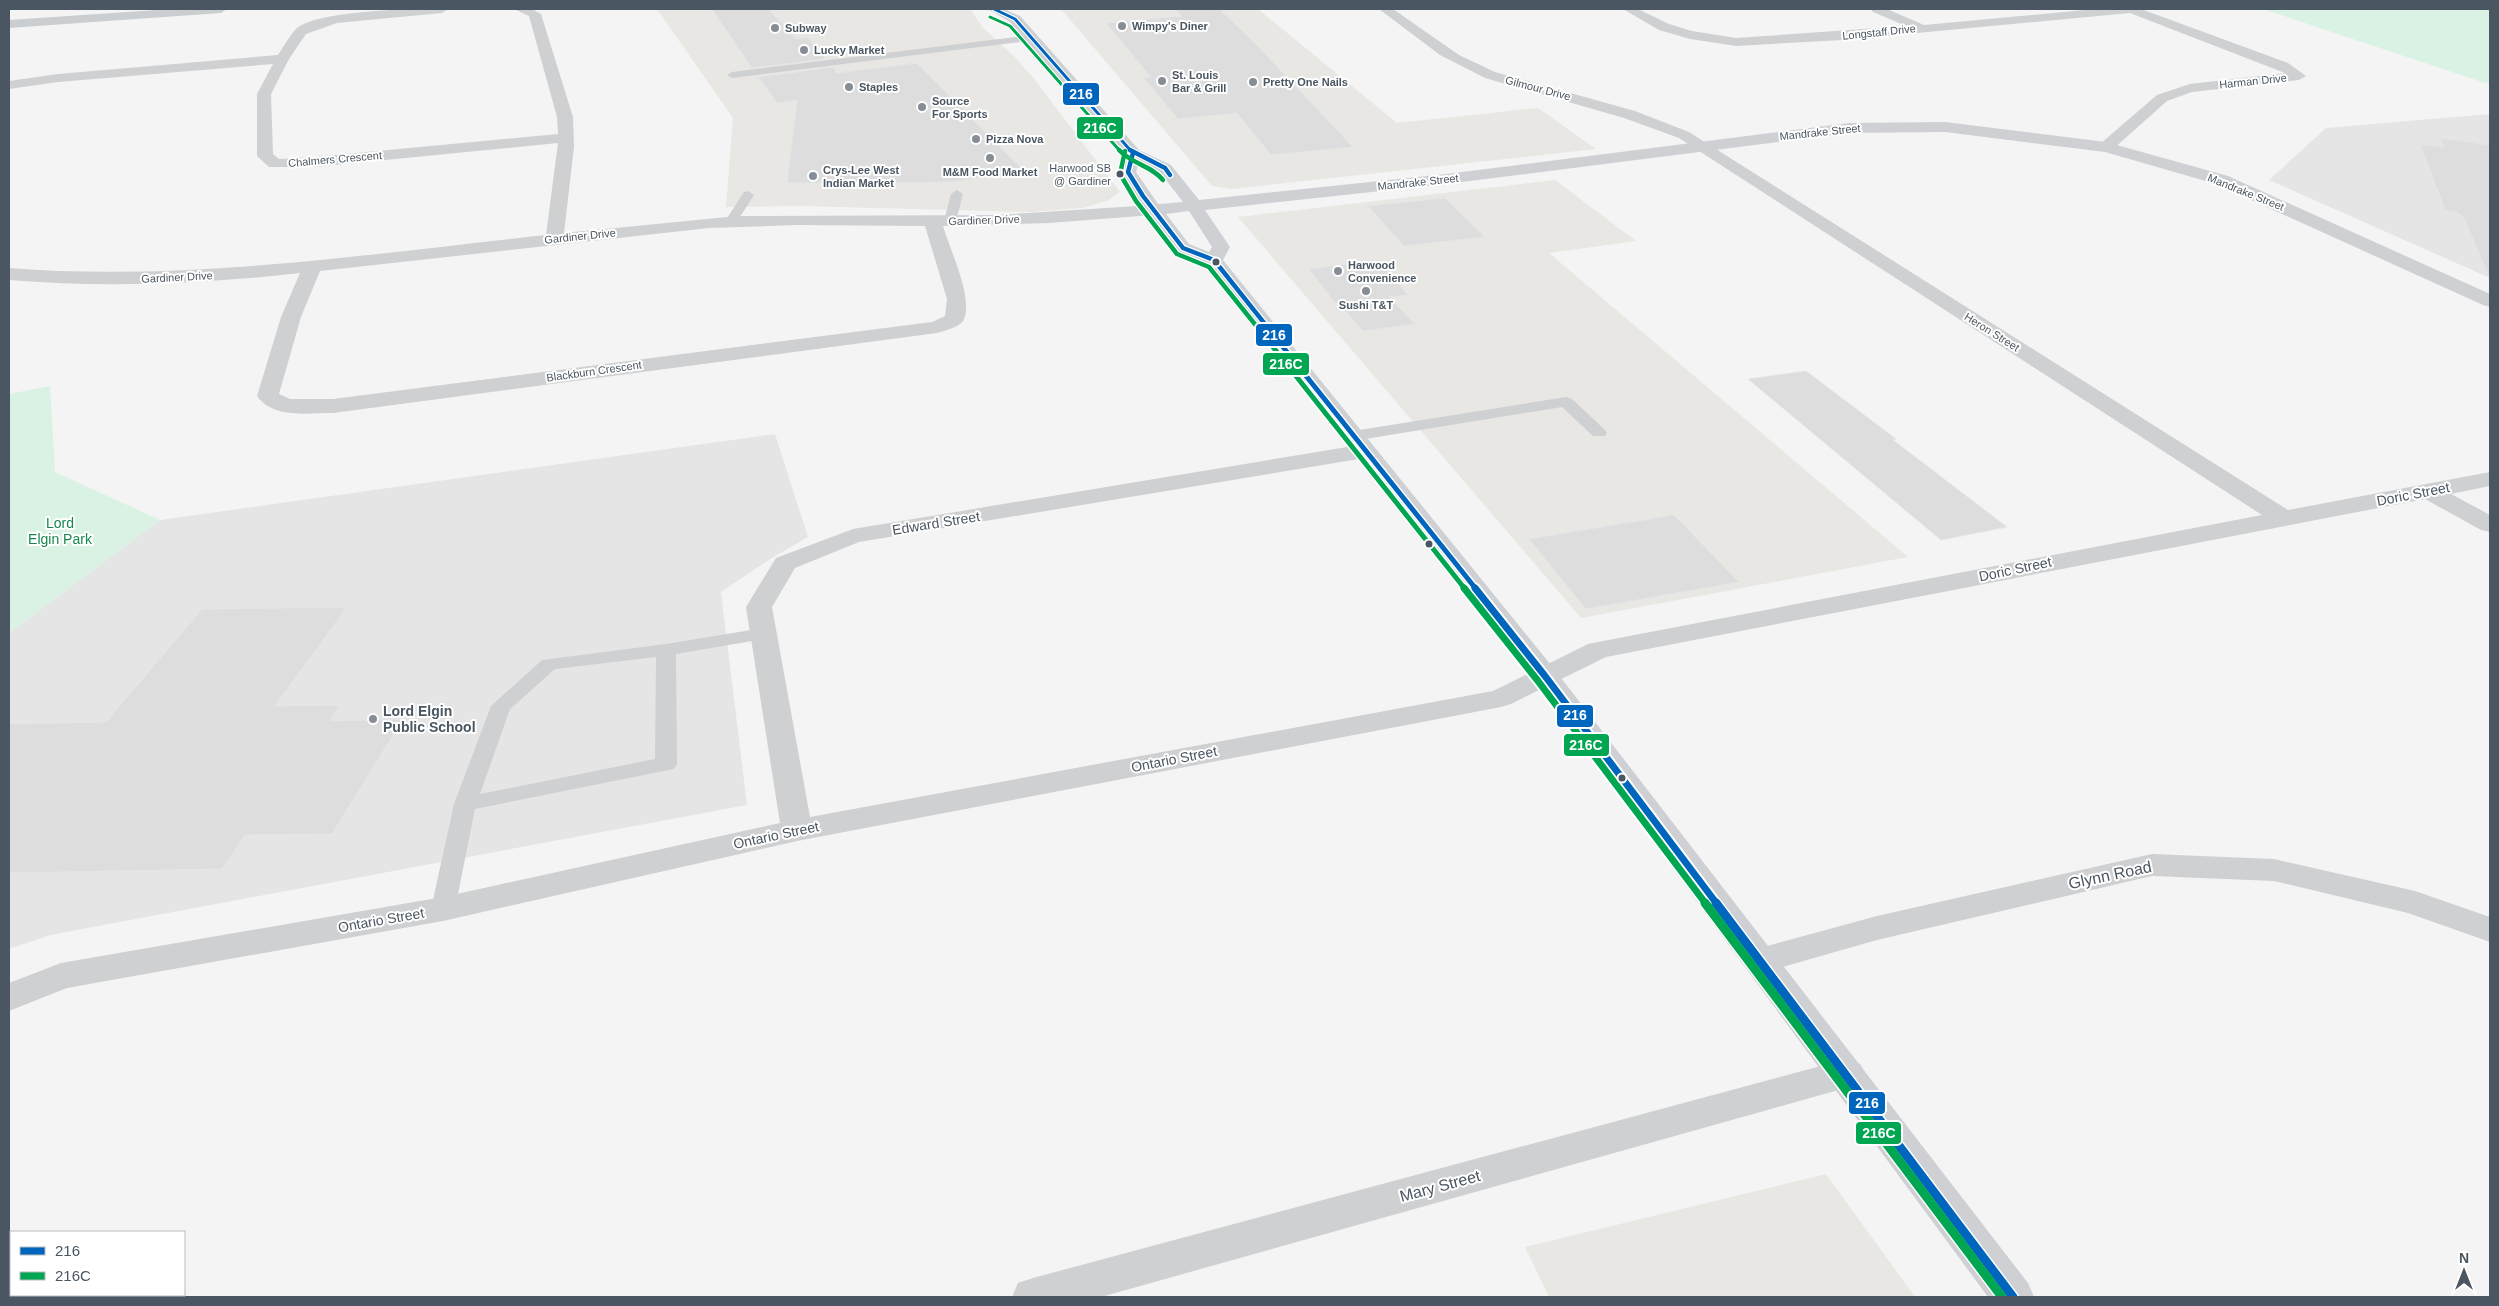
<svg xmlns="http://www.w3.org/2000/svg" width="2499" height="1306" font-family="Arial,sans-serif">
<style>
.commercial{fill:#e8e7e3}
.education{fill:#e6e5e6}
.green{fill:#d9f2e3}
.building{fill:#ddddde;stroke:#e5e6e7}
.lines{fill:none;stroke-linecap:round;stroke-linejoin:round}
.lane{fill:#ced0d2;fill-rule:evenodd}
.street{fill:#ced0d2;fill-rule:evenodd}
.secondary{fill:#ced0d4;fill-rule:evenodd}
.primary{fill:#caced1;fill-rule:evenodd}
.bus-1-far4-casing{stroke:#fff;stroke-width:5}
.bus-1-far3-casing{stroke:#fff;stroke-width:7}
.bus-1-far2-casing{stroke:#fff;stroke-width:8}
.bus-1-far1-casing{stroke:#fff;stroke-width:11}
.bus-1-casing{stroke:#fff;stroke-width:12}
.bus-2-far4-casing{stroke:#fff;stroke-width:5}
.bus-2-far3-casing{stroke:#fff;stroke-width:7}
.bus-2-far2-casing{stroke:#fff;stroke-width:8}
.bus-2-far1-casing{stroke:#fff;stroke-width:11}
.bus-2-casing{stroke:#fff;stroke-width:12}
.bus-1-far4{stroke:#0065bd;stroke-width:3}
.bus-1-far3{stroke:#0065bd;stroke-width:4.5}
.bus-1-far2{stroke:#0065bd;stroke-width:5}
.bus-1-far1{stroke:#0065bd;stroke-width:7}
.bus-1{stroke:#0065bd;stroke-width:9}
.bus-2-far4{stroke:#00a651;stroke-width:3}
.bus-2-far3{stroke:#00a651;stroke-width:4.5}
.bus-2-far2{stroke:#00a651;stroke-width:5}
.bus-2-far1{stroke:#00a651;stroke-width:7}
.bus-2{stroke:#00a651;stroke-width:9}
.poi-dot{fill:#868d94;stroke:#fff;stroke-width:2}
.bus-dot{fill:#4a5661;stroke:#fff;stroke-width:2}
.labels{text-anchor:middle;dominant-baseline:central;stroke-width:4;stroke-linejoin:round;paint-order:stroke}
.far-poi-label{font-size:11px;font-weight:bold;fill:#4a5661;stroke:#fff;text-anchor:start}
.far-street-label{font-size:11px;fill:#4a5661;stroke:#fff}
.far-bus-label{font-size:11px;fill:#4a5661;stroke:#fff;text-anchor:end}
.street-label{font-size:14px;fill:#4a5661;stroke:#fff}
.park-label{font-size:14px;fill:#17864f;stroke:#fff}
.poi-label{font-size:14px;font-weight:bold;fill:#4a5661;stroke:#fff;text-anchor:start}
.near-street-label{font-size:16px;fill:#4a5661;stroke:#fff}
.line-badge{stroke:#fff;stroke-width:2}
.badge-label{font-size:14px;text-anchor:middle;font-weight:bold;fill:#fff}
</style>
<rect width="100%" height="100%" fill="#f4f4f4"/>
<g class="commercial">
<path d="M657 9H970L983 28 1015 57 1035 80 1120 192 1107 201 1082 208 1031 212 799 206 726 207 733 118Z"/>
<path d="M1061 9H1258L1397 123 1538 108 1596 149 1232 189 1212 186Z"/>
<path d="M1555 180 1636 241 1549 253 1908 557 1581 618 1238 217Z"/>
<path d="M1826 1174 1915 1297H1549L1525 1247Z"/>
</g>
<g class="education">
<path d="M2490 114V278L2269 180 2326 128Z"/>
<path d="M775 434 808 537 772 558 721 592 747 805 50 935 9 949V633L160 520Z"/>
</g>
<g class="green">
<path d="M2263 9H2490V82L2485 83Z"/>
<path d="M50 386 55 472 160 520 9 633V394Z"/>
</g>
<g class="building">
<path d="M712 9H768L796 39 808 37 826 59 752 68Z"/>
<path d="M1174 9H1219L1251 39 1353 147 1271 155 1237 113 1178 119 1144 78 1151 77 1106 23 1182 16Z"/>
<path d="M917 63 1024 171 951 182 787 183 797 100 777 103 758 77 833 67 837 73Z"/>
<path d="M2440 138 2490 145V279L2463 216 2459 215 2457 212 2445 210 2420 144 2444 147Z"/>
<path d="M1445 198 1485 237 1404 246 1368 206Z"/>
<path d="M1378 260 1408 295 1389 297 1415 324 1363 331 1338 303H1335L1309 269Z"/>
<path d="M1806 371 1896 439 1893 440 2007 527 1941 540 1748 379Z"/>
<path d="M1674 515 1739 582 1586 609 1529 539Z"/>
<path d="M347 607 275 706 340 705 330 721 403 719 332 834 245 835 222 869 9 873V724L106 722 202 609Z"/>
</g>
<g class="lines">
<g class="lane">
<path d="M1033 35 1036 36V40L732 78 727 75 732 72Z"/>
<path d="M957 190 963 194 956 221 950 225 945 224 944 221 951 194Z"/>
<path d="M748 191 754 195 736 223 735 226H725L724 223 744 192Z"/>
<path d="M1566 397 1572 399 1605 430 1607 433 1605 436H1593L1562 407 1353 441 1345 436 1353 431Z"/>
<path d="M763 628 770 630 773 634 770 638 676 654 677 764 674 769 475 809 455 909 452 915 443 918 434 915 431 909 454 804 491 706 542 660 666 644ZM656 657 655 759 480 794 510 709 555 669Z"/>
</g>
<g class="street">
<path d="M405 9H448L442 13 337 23 306 34 289 59 271 94 273 154 279 159 314 157 558 134 557 117 529 16 514 9H532L541 14 573 117 574 147 564 233 738 216 997 215 1153 205 1159 206 1162 210 1159 214 1153 215 1049 223 943 226C950 250 973 296 964 319 961 327 944 331 937 333L333 413C309 413 273 419 257 396L281 317 300 273C203 284 106 288 9 280V268C189 282 367 254 546 235L558 143 314 167H269L257 156V94L273 64 58 82 9 89V81L58 74 278 55C283 47 289 37 295 30 311 13 381 11 405 9ZM797 225 925 226 947 299 945 316 932 322 333 399H290L279 394 301 317 320 271 709 228Z"/>
<path d="M1379 9H1393L1459 55 1495 72 1635 111 1689 132 2288 510 2490 472V486L2451 494 2490 515V532L2481 530 2425 499 1606 657 1511 704 1501 707 797 841 443 921 67 988 9 1011V983L61 963 443 897 780 823 746 607 776 558 853 529 1365 444 1373 446 1376 451 1373 456 1365 458 859 542 795 568 772 607 810 817 1493 691 1588 644 1598 642 2262 515 1679 138 1624 118 1485 78 1440 55Z"/>
<path d="M1623 9H1638L1669 24 1692 31 1736 38 1906 26 1873 12 1871 9H1887L1924 25 2095 9H2141L2288 63 2306 76 2299 80 2192 92 2167 101 2112 150 2106 152 2098 147 2100 144 2157 95 2190 84 2285 73 2130 13 1842 40 1736 46 1690 39 1659 30Z"/>
<path d="M2152 854 2274 859 2415 891 2490 917V942L2408 913 2274 881 2152 876 1877 940 1761 973 1749 969 1744 960 1749 951 1877 916Z"/>
<path d="M1847 1059 1860 1064 1866 1074 1860 1084 1101 1297H1012L1018 1283 1033 1278Z"/>
</g>
<path class="secondary" d="M988 9H1004L1020 16 1139 150 1171 165 1199 200 1446 174 1849 123 1945 122 2106 142 2228 176 2490 294V307L2483 305 2216 184 2105 152 1945 132 1849 133 1446 184 1205 210 1230 247 1223 260 1555 670 2028 1283 2034 1297H1988L1535 682 1207 264 1177 252 1147 214 1120 172 1125 154 1010 22ZM1139 162 1159 171 1183 202 1158 204 1136 172ZM1189 211 1212 247 1209 252 1189 244 1166 214Z"/>
<path class="primary" d="M171 9H227L221 13 9 28V20Z"/>
<defs>
<path id="bus-1-far4" d="M994 9 1015 19 1131 151"/>
<g id="bus-1-far3">
<path d="M1130 150 1165 168 1170 175"/>
<path d="M1133 153 1128 172 1143 196 1183 248 1214 260 1280 343"/>
</g>
<path id="bus-1-far2" d="M1279 342 1476 589"/>
<path id="bus-1-far1" d="M1475 588 1545 676 1717 904"/>
<path id="bus-1" d="M1716 903 2013 1297"/>
<path id="bus-2-far4" d="M990 17 1010 26 1120 151"/>
<g id="bus-2-far3">
<path d="M1119 150C1132 164 1152 166 1163 180"/>
<path d="M1125 151 1120 174 1136 201 1177 254 1209 267 1270 343"/>
</g>
<path id="bus-2-far2" d="M1269 342 1465 589"/>
<path id="bus-2-far1" d="M1464 588 1538 681 1706 904"/>
<path id="bus-2" d="M1705 903 2002 1297"/>
</defs>
<use href="#bus-1-far4" class="bus-1-far4-casing"/>
<use href="#bus-1-far3" class="bus-1-far3-casing"/>
<use href="#bus-1-far2" class="bus-1-far2-casing"/>
<use href="#bus-1-far1" class="bus-1-far1-casing"/>
<use href="#bus-1" class="bus-1-casing"/>
<use href="#bus-2-far4" class="bus-2-far4-casing"/>
<use href="#bus-2-far3" class="bus-2-far3-casing"/>
<use href="#bus-2-far2" class="bus-2-far2-casing"/>
<use href="#bus-2-far1" class="bus-2-far1-casing"/>
<use href="#bus-2" class="bus-2-casing"/>
<use href="#bus-1-far4" class="bus-1-far4"/>
<use href="#bus-1-far3" class="bus-1-far3"/>
<use href="#bus-1-far2" class="bus-1-far2"/>
<use href="#bus-1-far1" class="bus-1-far1"/>
<use href="#bus-1" class="bus-1"/>
<use href="#bus-2-far4" class="bus-2-far4"/>
<use href="#bus-2-far3" class="bus-2-far3"/>
<use href="#bus-2-far2" class="bus-2-far2"/>
<use href="#bus-2-far1" class="bus-2-far1"/>
<use href="#bus-2" class="bus-2"/>
</g>
<g class="poi-dot">
<circle cx="1122" cy="26" r="5"/>
<circle cx="775" cy="28" r="5"/>
<circle cx="804" cy="50" r="5"/>
<circle cx="1162" cy="81" r="5"/>
<circle cx="1253" cy="82" r="5"/>
<circle cx="849" cy="87" r="5"/>
<circle cx="922" cy="107" r="5"/>
<circle cx="976" cy="139" r="5"/>
<circle cx="990" cy="158" r="5"/>
<circle cx="813" cy="176" r="5"/>
<circle cx="1338" cy="271" r="5"/>
<circle cx="1366" cy="291" r="5"/>
<circle cx="373" cy="719" r="5"/>
</g>
<g class="bus-dot">
<circle cx="1120" cy="174" r="4.5"/>
<circle cx="1216" cy="262" r="4.5"/>
<circle cx="1429" cy="544" r="4.5"/>
<circle cx="1622" cy="778" r="4.5"/>
</g>
<g class="labels">
<g class="far-poi-label">
<text x="1132" y="26">Wimpy's Diner</text>
<text x="785" y="28">Subway</text>
<text x="814" y="50">Lucky Market</text>
<text x="1172" y="75">St. Louis<tspan x="1172" dy="13">Bar &amp; Grill</tspan></text>
<text x="1263" y="82">Pretty One Nails</text>
<text x="859" y="87">Staples</text>
<text x="932" y="101">Source<tspan x="932" dy="13">For Sports</tspan></text>
<text x="986" y="139">Pizza Nova</text>
<text x="823" y="170">Crys-Lee West<tspan x="823" dy="13">Indian Market</tspan></text>
<text x="990" y="172" text-anchor="middle">M&amp;M Food Market</text>
<text x="1348" y="265">Harwood<tspan x="1348" dy="13">Convenience</tspan></text>
<text x="1366" y="305" text-anchor="middle">Sushi T&amp;T</text>
</g>
<g class="far-street-label">
<text transform="translate(1879 32) rotate(-6)">Longstaff Drive</text>
<text transform="translate(2253 81) rotate(-6)">Harman Drive</text>
<text transform="translate(1538 88) rotate(15)">Gilmour Drive</text>
<text transform="translate(1820 132) rotate(-6)">Mandrake Street</text>
<text transform="translate(335 159) rotate(-5)">Chalmers Crescent</text>
<text transform="translate(1418 182) rotate(-6)">Mandrake Street</text>
<text transform="translate(2246 192) rotate(22)">Mandrake Street</text>
<text transform="translate(984 220) rotate(-2)">Gardiner Drive</text>
<text transform="translate(580 236) rotate(-6)">Gardiner Drive</text>
<text transform="translate(177 277) rotate(-3)">Gardiner Drive</text>
<text transform="translate(1992 332) rotate(32)">Heron Street</text>
<text transform="translate(594 371) rotate(-8)">Blackburn Crescent</text>
</g>
<g class="far-bus-label">
<text x="1111" y="168">Harwood SB<tspan x="1111" dy="13">@ Gardiner</tspan></text>
</g>
<g class="street-label">
<text transform="translate(2413 494) rotate(-11)">Doric Street</text>
<text transform="translate(936 523) rotate(-9)">Edward Street</text>
<text transform="translate(2015 569) rotate(-12)">Doric Street</text>
<text transform="translate(1174 759) rotate(-11)">Ontario Street</text>
<text transform="translate(776 835) rotate(-12)">Ontario Street</text>
<text transform="translate(381 920) rotate(-10)">Ontario Street</text>
</g>
<g class="park-label">
<text x="60" y="523">Lord<tspan x="60" dy="16">Elgin Park</tspan></text>
</g>
<g class="poi-label">
<text x="383" y="711">Lord Elgin<tspan x="383" dy="16">Public School</tspan></text>
</g>
<g class="near-street-label">
<text transform="translate(2110 875) rotate(-12)">Glynn Road</text>
<text transform="translate(1440 1186) rotate(-15)">Mary Street</text>
</g>
</g>
<g class="line-badge">
<rect x="1062" y="82" width="38" height="24" rx="5" fill="#0065bd"/>
<rect x="1076" y="116" width="48" height="24" rx="5" fill="#00a651"/>
<rect x="1255" y="323" width="38" height="24" rx="5" fill="#0065bd"/>
<rect x="1262" y="352" width="48" height="24" rx="5" fill="#00a651"/>
<rect x="1556" y="704" width="38" height="24" rx="5" fill="#0065bd"/>
<rect x="1563" y="733" width="47" height="24" rx="5" fill="#00a651"/>
<rect x="1848" y="1091" width="38" height="24" rx="5" fill="#0065bd"/>
<rect x="1855" y="1121" width="47" height="24" rx="5" fill="#00a651"/>
</g>
<g class="badge-label">
<text x="1081" y="99">216</text>
<text x="1100" y="133">216C</text>
<text x="1274" y="340">216</text>
<text x="1286" y="369">216C</text>
<text x="1575" y="720">216</text>
<text x="1586" y="750">216C</text>
<text x="1867" y="1108">216</text>
<text x="1879" y="1138">216C</text>
</g>
<rect width="2499" height="1306" fill="none" stroke="#4a5661" stroke-width="20"/>
<rect x="10" y="1231" width="175" height="65" fill="#ffffff" stroke="#b7bbc0"/>
<rect x="20" y="1247" width="25" height="8" fill="#0065bd" stroke="#b7bbc0"/>
<text x="55" y="1256" font-size="15" fill="#4a5661">216</text>
<rect x="20" y="1272" width="25" height="8" fill="#00a651" stroke="#b7bbc0"/>
<text x="55" y="1281" font-size="15" fill="#4a5661">216C</text>
<g transform="translate(2464 1271)" stroke="#ffffff" stroke-width="4" paint-order="stroke">
<path d="M0-4L9 19L0 12L-9 19Z" fill="#4a5661"/>
<text y="-8" font-size="14" font-weight="bold" text-anchor="middle" fill="#4a5661">N</text>
</g>
</svg>
